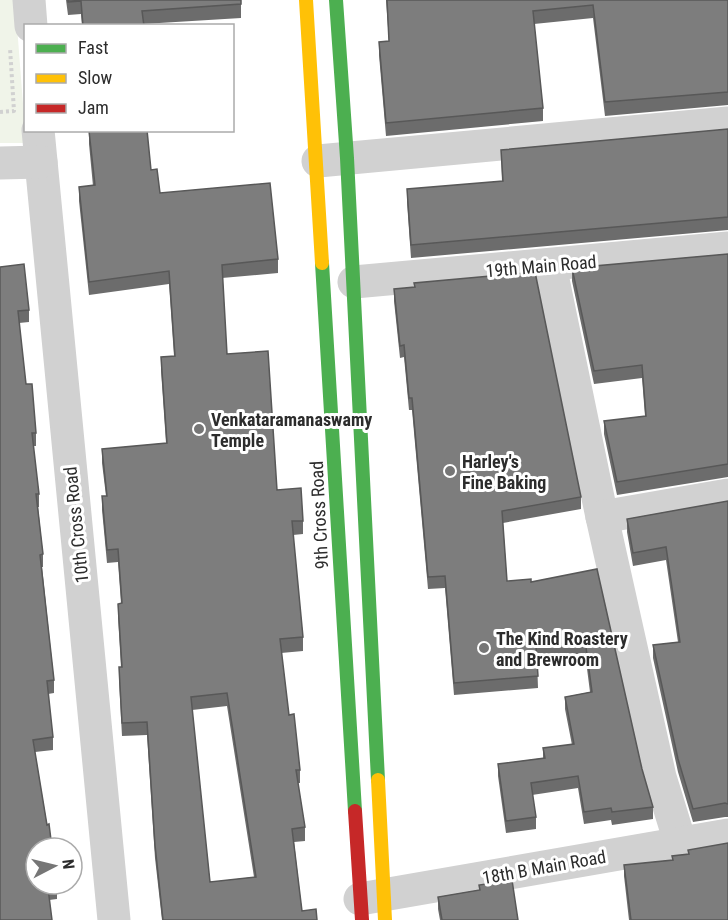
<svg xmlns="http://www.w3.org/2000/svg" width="728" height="920" font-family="'Roboto Condensed',sans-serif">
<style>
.green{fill:#f0f4e9}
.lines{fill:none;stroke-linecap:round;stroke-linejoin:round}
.path{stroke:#d1d1d1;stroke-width:4;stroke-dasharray:3 3;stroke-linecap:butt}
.street{stroke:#d1d1d1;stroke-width:33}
.fast{stroke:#4caf50;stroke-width:14}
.slow{stroke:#ffc107;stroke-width:14}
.jam{stroke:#c62828;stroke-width:14}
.wall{fill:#6c6c6c;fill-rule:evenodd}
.building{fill:#7d7d7d;stroke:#585858;stroke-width:1.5;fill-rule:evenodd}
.poi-dot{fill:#767676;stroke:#fff;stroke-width:2}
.labels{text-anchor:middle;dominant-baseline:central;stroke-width:6;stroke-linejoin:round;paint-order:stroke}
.street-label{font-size:18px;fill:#2c2c2c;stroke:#fff}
.poi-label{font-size:18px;font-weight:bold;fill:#2c2c2c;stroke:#fff;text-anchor:start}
</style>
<rect width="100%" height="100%" fill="#fff"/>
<path class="green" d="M0 0H15L26 143H0Z"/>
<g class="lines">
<path class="path" d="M0 112 14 111 10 48"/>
<g class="street">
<path d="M29 0 31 26"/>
<path d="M38 130 114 920"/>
<path d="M318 161 728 123"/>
<path d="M0 163 41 162"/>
<path d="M550 265 602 517 660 777 680 842"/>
<path d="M354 282 728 248"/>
<path d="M602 517 728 495"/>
<path d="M360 899 728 835"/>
</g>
<g class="fast">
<path d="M336 0 347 158 378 780"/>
<path d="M322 263 355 811"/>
</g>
<g class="slow">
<path d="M306 0 322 263"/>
<path d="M378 780 385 920"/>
</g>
<path class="jam" d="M355 811 362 920"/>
</g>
<g class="wall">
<path d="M66 0H241V18L143 24 144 26H82L81 14 68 15Z"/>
<path d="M386 0H728V105L605 116 593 18 534 24 543 108V121L386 136 379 55V42L389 41Z"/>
<path d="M728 129V230L411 258 407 202V189L502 182 501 150Z"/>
<path d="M89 131 151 170 160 193 278 259V273L222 278 227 354 277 490 303 521V534L293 535 303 637V651L281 653 289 715 300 770V783H298L305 827V841L294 842 302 911 317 920H162L155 858 147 735 122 736 119 680V667H121L118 617V604L121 603 118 562 107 563 102 510V496H106L102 463V449L166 443 161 370V357L174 356 169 284 89 295 79 201V187L93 186 89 144ZM227 706 254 877 210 882 192 710Z"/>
<path d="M728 254V477L617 495 604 434V421L645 416 642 378 594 384 572 281V268Z"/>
<path d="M0 267 29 310V322L19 323 26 384 36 433V446H33L39 494V507H38L43 554V567H42L54 680V693L48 694 53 737V750L35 752 57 884V899L49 900 0 920Z"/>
<path d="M394 289 581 497V509L503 523 507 581 531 582 597 569 642 769 653 807V819L612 825 611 820 584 824 578 788 532 795 536 817V829L506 833 498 776V764L543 758V748L572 745 565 709V697L590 692 585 653 537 659 538 688 454 695 445 588 428 589 412 410H409L404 357 400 358 394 301Z"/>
<path d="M728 501V817H725L693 822 678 772 653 658V645L678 642 666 560 633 566 627 532V519Z"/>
<path d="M688 854 728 920H629L624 876V865L672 860Z"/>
<path d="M479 885 518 920H440L438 909V897L479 890Z"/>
</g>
<g class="building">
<path d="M68 0H241V4L142 11 144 26H83L81 1 68 2Z"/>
<path d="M387 0H728V92L605 102 593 5 533 11 543 108 386 123 379 42 389 41Z"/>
<path d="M728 129V217L411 245 407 189 503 181 501 150Z"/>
<path d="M92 130H147L151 170 157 169 160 193 270 183 278 259 222 265 227 354 268 351 277 490 301 488 303 521H292L303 637 280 639 289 715 294 714 300 770H296L305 827 292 829 302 911 316 909 317 920H163L155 845 147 722 122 723 119 667H122L118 604 122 603 118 549 107 550 102 496H107L102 449 167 443 161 357 175 356 169 271 89 282 79 187 95 185 89 131ZM227 693 256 877 210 882 191 697Z"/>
<path d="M728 254V464L617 482 604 421 646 416 642 365 594 371 572 268Z"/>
<path d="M24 264 29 310 18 311 26 384H32L36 433H32L39 494H36L43 554 40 555 54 680 47 681 53 737 33 740 47 825 49 824 52 848H36V884H57V887L48 888 52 920H0V267Z"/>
<path d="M535 272 581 497 502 511 507 581 531 579V582L597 569 642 769 653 807 612 812 611 808 584 812 578 776 531 783 536 817 506 821 498 764 545 758 543 748 574 744 565 697 592 692 585 640 536 647 538 676 454 683 445 576 428 577 412 398H409L404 345 400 346 394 289 415 287 414 283Z"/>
<path d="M728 501V804L725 803 693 809 678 759 653 645 680 642 666 547 633 553 627 519Z"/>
<path d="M728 843V920H631L624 865 673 860 672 856 689 854 688 850Z"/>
<path d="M512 880 518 920H442L438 897 480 890 479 885Z"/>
</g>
<g class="poi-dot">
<circle cx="199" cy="429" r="6"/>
<circle cx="450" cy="471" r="6"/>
<circle cx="484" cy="648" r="6"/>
</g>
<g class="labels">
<g class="street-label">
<text transform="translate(541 266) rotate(-5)">19th Main Road</text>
<text transform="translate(319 515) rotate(-93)">9th Cross Road</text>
<text transform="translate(76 525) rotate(-96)">10th Cross Road</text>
<text transform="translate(544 867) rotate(-10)">18th B Main Road</text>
</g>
<g class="poi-label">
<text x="211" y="419">Venkataramanaswamy<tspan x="211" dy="21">Temple</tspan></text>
<text x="462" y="461">Harley's<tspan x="462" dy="21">Fine Baking</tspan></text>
<text x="496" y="638">The Kind Roastery<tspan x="496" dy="21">and Brewroom</tspan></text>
</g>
</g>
<rect x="24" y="24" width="210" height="108" fill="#ffffff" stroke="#ababab" stroke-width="1.5"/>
<rect x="36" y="44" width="30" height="9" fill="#4caf50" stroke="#ababab" stroke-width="1.5"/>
<text x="78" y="54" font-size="18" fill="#2c2c2c">Fast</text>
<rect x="36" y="74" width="30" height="9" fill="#ffc107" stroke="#ababab" stroke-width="1.5"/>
<text x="78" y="84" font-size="18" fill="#2c2c2c">Slow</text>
<rect x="36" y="104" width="30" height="9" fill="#c62828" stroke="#ababab" stroke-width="1.5"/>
<text x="78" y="114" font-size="18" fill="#2c2c2c">Jam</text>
<g transform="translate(54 866) rotate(83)"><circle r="28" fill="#ffffff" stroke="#ababab" stroke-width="1.5"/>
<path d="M0-4.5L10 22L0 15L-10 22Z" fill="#767676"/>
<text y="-9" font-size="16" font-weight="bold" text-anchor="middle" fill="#2c2c2c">N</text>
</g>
</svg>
